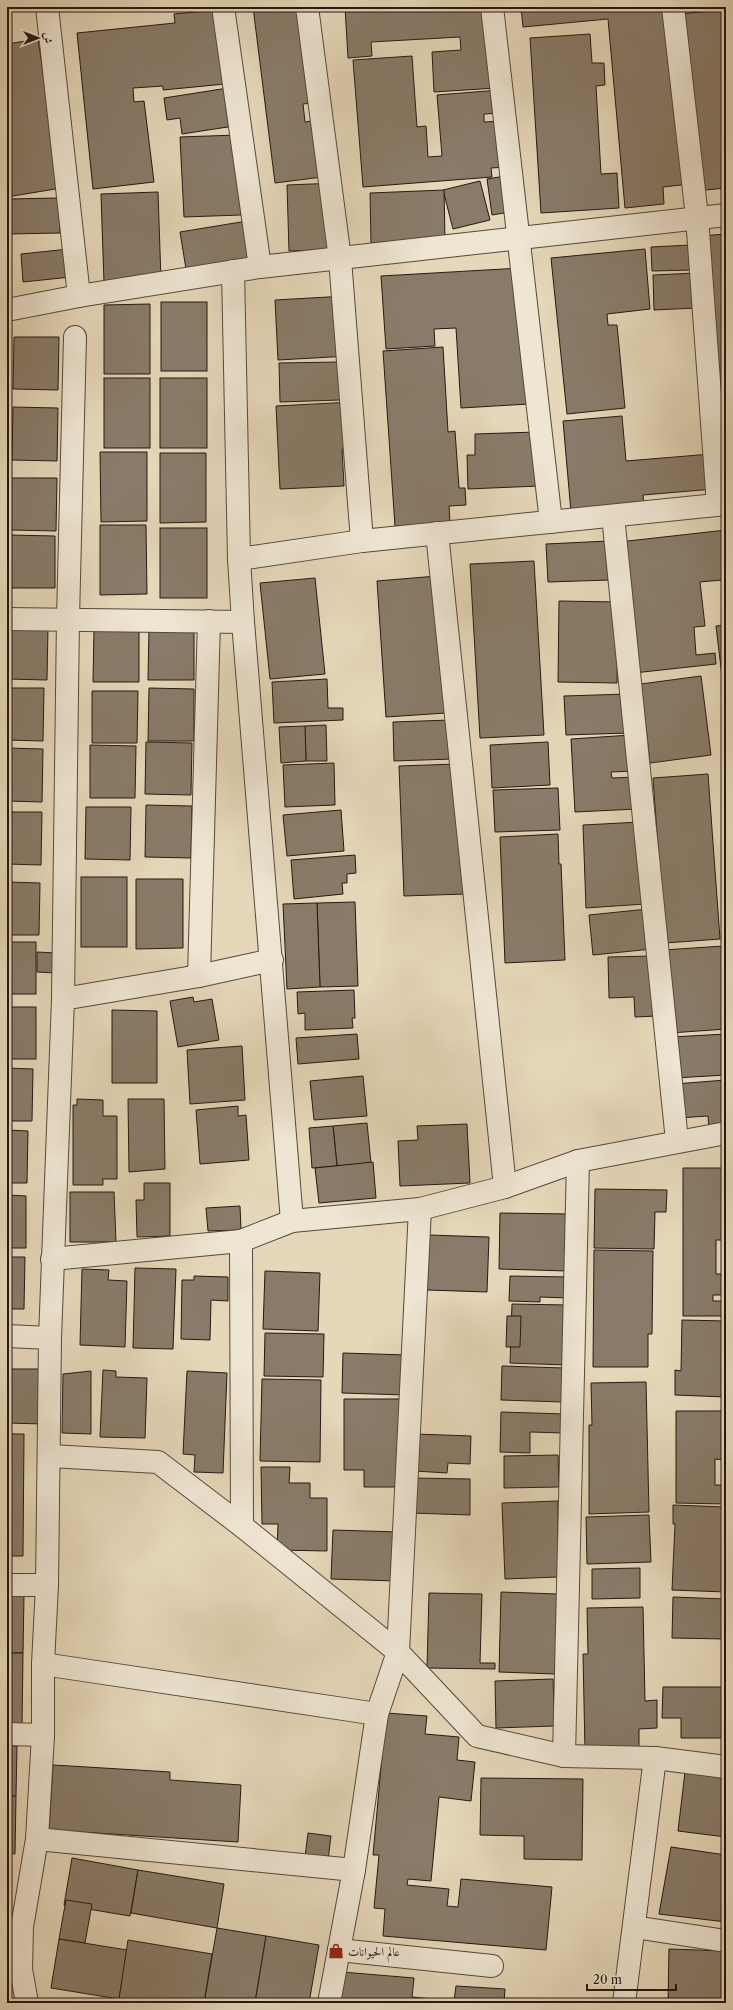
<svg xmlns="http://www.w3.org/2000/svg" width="733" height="2010" font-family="'Libre Caslon Text',Amiri,serif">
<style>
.building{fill:#897b69;stroke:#251813}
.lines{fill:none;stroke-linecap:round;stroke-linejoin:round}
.minor-casing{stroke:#55483c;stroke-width:24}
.minor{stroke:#eee5d2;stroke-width:22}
.labels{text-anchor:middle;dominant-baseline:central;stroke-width:3.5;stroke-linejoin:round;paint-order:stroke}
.poi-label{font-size:12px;fill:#251813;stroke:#eee5d2;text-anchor:start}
</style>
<rect width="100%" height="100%" fill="#e5d7b9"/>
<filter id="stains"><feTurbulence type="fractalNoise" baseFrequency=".005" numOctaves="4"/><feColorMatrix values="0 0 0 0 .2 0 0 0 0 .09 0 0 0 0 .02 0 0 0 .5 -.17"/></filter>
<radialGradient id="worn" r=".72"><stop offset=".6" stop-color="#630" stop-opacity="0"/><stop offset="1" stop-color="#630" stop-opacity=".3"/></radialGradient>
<g class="building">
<path d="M253 7H309L321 102 303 104 305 122 323 119 330 176 275 183Z"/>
<path d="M345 7H491L496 88 434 92 432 52 461 50 460 37 371 42 372 56 348 58Z"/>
<path d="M521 7H670L689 184 663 187 664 204 625 208 608 19 523 27Z"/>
<path d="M217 10 225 84 163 90V86L133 88 134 102 144 101 154 182 93 189 77 33 175 23 174 14Z"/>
<path d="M726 10V188L695 191 677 14Z"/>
<path d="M590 34 592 63H604L605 85 596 86 601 174 617 173 619 208 541 213 530 38Z"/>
<path d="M38 39 61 188 7 197V44Z"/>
<path d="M412 56 417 127 426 126 428 157 442 156 437 95 500 90 502 113 484 114V122L504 121 507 167 491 168 492 177 363 187 353 60Z"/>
<path d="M228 88 234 126 182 134 180 118 167 120 164 98Z"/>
<path d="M237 135 241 215 184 217 180 137Z"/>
<path d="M505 176 510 212 492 215 487 179Z"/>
<path d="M480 181 490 220 453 229 443 190Z"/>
<path d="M337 183 340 249 289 251 287 185Z"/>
<path d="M444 190 445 241 371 243 370 193Z"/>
<path d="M158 192 161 280 104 283 101 194Z"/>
<path d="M59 198 60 233 7 234V199Z"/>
<path d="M247 221 253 261 187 275 180 232Z"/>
<path d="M726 234V486L700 236Z"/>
<path d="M691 245 692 270 652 271 651 247Z"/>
<path d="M69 249 71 277 23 282 21 254Z"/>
<path d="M645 249 650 309 607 314 608 325H617L625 408 567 414 551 258Z"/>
<path d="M521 268 529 404 461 408 456 328 434 329 435 346 386 349 381 276Z"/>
<path d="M696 273 697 308 654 310 653 275Z"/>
<path d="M346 296 349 356 278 360 275 300Z"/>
<rect x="161" y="302" width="46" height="69"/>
<path d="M150 304V374H104V305Z"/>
<path d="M14 337H59L58 390 13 389Z"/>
<path d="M443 347 448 432 455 431 459 488H465L466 505 449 506 450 523 395 526 383 351Z"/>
<path d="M339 362 340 400 280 402 279 363Z"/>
<rect x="104" y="378" width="46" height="70"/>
<rect x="160" y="378" width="47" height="70"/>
<path d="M353 402 355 448 342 449 344 486 280 489 276 406Z"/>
<path d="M13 407 58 408 57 461 12 460Z"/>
<path d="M622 416 626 461 711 454 714 489 643 495 644 506 571 512 563 421Z"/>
<path d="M537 432 539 486 468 489 467 455H475V434Z"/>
<path d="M100 452H147V521L101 522Z"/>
<path d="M160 453H206V522L160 523Z"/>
<path d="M11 478H57L56 531 11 530Z"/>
<path d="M100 525H146L147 594 100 595Z"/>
<rect x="160" y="528" width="47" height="70"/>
<path d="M726 530V601H724L722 580 700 582 705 626 694 627 696 655 715 653 716 664 634 673 619 542Z"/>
<path d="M10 535 55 536V588H9Z"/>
<path d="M608 541 610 580 548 582 546 544Z"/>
<path d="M534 561 544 735 480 738 470 564Z"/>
<path d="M437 576 446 713 386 717 377 581Z"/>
<path d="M315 578 325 674 270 679 260 583Z"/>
<path d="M559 601 618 602 617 683 558 682Z"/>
<path d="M726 625V710L716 626Z"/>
<path d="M7 627H48L47 680 7 679Z"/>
<path d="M149 628H194V680H148Z"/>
<path d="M94 629 139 630V682H93Z"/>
<path d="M701 676 711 755 650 763 641 684Z"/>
<path d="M327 679 328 708H343V720L274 723 272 682Z"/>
<path d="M7 688H44L43 741 7 740Z"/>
<path d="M149 688 194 689V741H148Z"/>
<path d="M92 691H138L137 743H92Z"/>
<path d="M628 694 629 733 566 735 564 696Z"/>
<path d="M451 720 452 759 394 761 393 722Z"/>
<path d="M326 725 327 761H306L305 726Z"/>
<path d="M305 726 306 761 281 763 279 727Z"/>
<path d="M631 735 633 771 611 772 612 778 635 777 637 809 575 812 571 739Z"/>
<path d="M146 742 192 743 191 795 145 794Z"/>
<path d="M548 742 550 785 492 788 490 745Z"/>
<path d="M90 745 136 746 135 798H90Z"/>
<path d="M7 748 43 749 42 802 7 801Z"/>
<path d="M334 763 335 805 285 807 283 765Z"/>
<path d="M457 764 466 894 404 896 399 766Z"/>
<path d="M708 774 720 939 665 943 653 778Z"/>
<path d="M558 788 560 830 495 832 493 790Z"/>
<path d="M146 805 192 806 191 858 145 857Z"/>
<path d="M86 807H131L130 860 85 859Z"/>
<path d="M341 810 344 851 287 856 283 815Z"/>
<path d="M7 812H42L41 865 7 864Z"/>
<path d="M640 822 645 904 586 908 583 825Z"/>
<path d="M558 834 559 864H561L565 960 505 963 500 837Z"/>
<path d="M355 855 356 873 347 874V883H342L343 894 294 899 291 860Z"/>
<rect x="81" y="877" width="46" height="70"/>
<path d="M136 879H183V948L136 949Z"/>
<path d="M7 882 40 883 39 935H7Z"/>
<path d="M355 902 358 986 320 987 317 903Z"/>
<path d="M317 903 320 987 287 989 283 904Z"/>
<path d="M648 909 652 949 593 955 589 915Z"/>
<rect x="7" y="942" width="29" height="52"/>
<path d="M723 946 726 988V1029L670 1033 664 950Z"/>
<path d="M37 952 56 953V973L37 972Z"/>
<path d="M653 956 657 1016 635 1017 634 997 609 998 608 957Z"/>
<path d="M354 990 355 1018H352L353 1028 305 1030V1013L298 1014 297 992Z"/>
<path d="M193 997 194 1002 212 999 219 1040 178 1047 170 1001Z"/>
<rect x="7" y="1007" width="29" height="52"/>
<path d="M112 1010 157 1011V1083H112Z"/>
<path d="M357 1034 359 1059 298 1064 296 1038Z"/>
<path d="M726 1034V1075L674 1078 672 1037Z"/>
<path d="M242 1046 245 1100 190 1104 187 1050Z"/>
<path d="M7 1068 33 1069 32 1121H7Z"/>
<path d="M363 1076 367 1116 314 1120 310 1081Z"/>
<path d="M726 1080V1126L709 1128 708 1116 678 1118 675 1084Z"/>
<path d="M77 1099 103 1100V1116H117V1179H103V1185H73V1105H77Z"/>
<path d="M128 1099H164L165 1169 129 1172Z"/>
<path d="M238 1106V1116L246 1115 249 1160 200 1164 196 1110Z"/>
<path d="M367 1123 371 1163 337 1166 333 1126Z"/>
<path d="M467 1124 470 1183 400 1186 398 1141 418 1140 417 1126Z"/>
<path d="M333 1126 337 1166 312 1168 309 1128Z"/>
<path d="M7 1130 28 1131 27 1183H7Z"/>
<path d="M373 1162 376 1198 319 1203 315 1168Z"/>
<path d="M683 1168H726V1240H716V1274H726V1295H713V1301H726V1316H683Z"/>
<path d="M144 1183H170V1236L137 1237 136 1200H144Z"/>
<path d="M595 1189 667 1190 666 1212H655L654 1249 594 1248Z"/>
<path d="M70 1192H114L116 1242H70Z"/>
<path d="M7 1195 26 1196V1248H7Z"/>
<path d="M240 1206 241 1230 208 1231 206 1208Z"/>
<path d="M500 1213 570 1214 568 1271 499 1269Z"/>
<path d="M429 1235 489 1237 487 1292 427 1290Z"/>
<path d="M594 1250 653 1251 652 1334H648V1367H593Z"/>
<path d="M7 1257H25L24 1309H7Z"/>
<path d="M135 1268 176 1269 173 1349 133 1348Z"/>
<path d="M82 1269 109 1270 108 1280 127 1281 125 1347 80 1345Z"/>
<path d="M265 1271 320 1273 318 1331 263 1329Z"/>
<path d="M194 1276 228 1277V1301L211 1300 210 1340 181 1339 182 1280H194Z"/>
<path d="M510 1276 570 1277V1298L540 1297V1302L509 1301Z"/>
<path d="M512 1304 567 1305 566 1365 510 1363Z"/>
<path d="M507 1316H521L520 1347H506Z"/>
<path d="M682 1320 726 1321V1397L675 1395V1370L681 1371Z"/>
<path d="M265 1333 324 1334 323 1377 264 1376Z"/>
<path d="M343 1353 408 1355 406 1395 342 1393Z"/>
<path d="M502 1366 564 1368 563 1402 501 1400Z"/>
<path d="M7 1369H44L43 1424 7 1423Z"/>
<path d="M103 1370 116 1371V1377L147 1378 145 1438 100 1437Z"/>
<path d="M91 1371V1434L62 1433 63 1374Z"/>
<path d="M187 1371 227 1373 223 1473 194 1472 195 1455 183 1454Z"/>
<path d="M262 1379 321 1380 320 1462 260 1461Z"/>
<path d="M646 1382 649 1512 589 1514V1425H592L591 1383Z"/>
<path d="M344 1399H404L402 1487H364V1470H344Z"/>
<path d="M676 1411H726V1460L715 1459V1485H726V1504L676 1503Z"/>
<path d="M501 1412 565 1414 564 1433 530 1432V1453L500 1452Z"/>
<path d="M7 1434H24L23 1556H7Z"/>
<path d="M416 1434 471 1436 470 1464 448 1463 447 1473 415 1471Z"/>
<path d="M558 1455 559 1487 504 1488V1456Z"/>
<path d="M261 1467H290L289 1483H310V1498H327V1551L277 1550 278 1524H262Z"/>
<path d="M412 1478 470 1479V1515L411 1513Z"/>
<path d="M558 1501V1577L505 1579 502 1503Z"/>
<path d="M673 1505 726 1507V1592L672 1590 675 1524H673Z"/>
<path d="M649 1515 651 1562 587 1564 586 1517Z"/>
<path d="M333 1530 399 1532 397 1581 331 1579Z"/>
<path d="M640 1568V1598L592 1599V1569Z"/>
<path d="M501 1592 558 1594 555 1674 499 1672Z"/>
<path d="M429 1593 482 1594 480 1663H495V1669L427 1668Z"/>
<path d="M7 1595H24L23 1653H7Z"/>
<path d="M673 1597 726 1599V1639L672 1638Z"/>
<path d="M643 1607 645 1701 657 1700V1728L639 1729V1750L585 1751 583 1654H588L587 1608Z"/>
<path d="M7 1653H23L22 1724H7Z"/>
<path d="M553 1679 555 1726 496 1728 495 1681Z"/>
<path d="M663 1687H726V1738H681V1718H662Z"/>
<path d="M386 1713 427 1716 425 1734 459 1737 457 1760 475 1762 471 1801 439 1797 431 1881 408 1879 407 1885 449 1889 447 1906 458 1907 461 1879 552 1887 546 1950 383 1936 385 1909 374 1908 379 1855H373Z"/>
<path d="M7 1746H17L16 1796H7Z"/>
<path d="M53 1765 170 1772V1780L241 1785 238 1842 49 1830Z"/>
<path d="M685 1772 726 1777V1837L678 1831Z"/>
<path d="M481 1778 583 1779 582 1860 524 1859V1836L480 1835Z"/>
<path d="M7 1796H16L15 1854 7 1853Z"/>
<path d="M308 1833 331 1836 328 1860 305 1857Z"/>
<path d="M671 1847 726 1855V1922L659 1914Z"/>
<rect x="7" y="1854" width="2" height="41"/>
<path d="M72 1858 138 1870 130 1916 64 1905Z"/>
<path d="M138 1870 224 1884 217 1928 131 1913Z"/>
<path d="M7 1895H9L8 1927H7Z"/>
<path d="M66 1900 92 1904 85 1943 59 1939Z"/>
<path d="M217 1928 266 1936 255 2003H204Z"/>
<path d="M266 1936 319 1945 309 2003H255Z"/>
<path d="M59 1939 127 1950 119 1999 51 1988Z"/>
<path d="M128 1940 212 1954 204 2003H140L119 1999Z"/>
<path d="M669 1949 726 1951V2003H668Z"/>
<path d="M342 1972 414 1978 412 1997 454 2001 456 1986 505 1989 504 2003H340Z"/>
</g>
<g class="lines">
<defs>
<g id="minor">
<path d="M47 7 79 296"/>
<path d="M223 7 260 267"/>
<path d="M307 7 340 259 362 541"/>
<path d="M492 7 551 522"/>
<path d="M673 7 697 217 718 505"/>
<path d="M233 271 239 559 243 622 292 1221"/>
<path d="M7 310 79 296 260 267 726 215"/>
<path d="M613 516 677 1141"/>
<path d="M437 533 505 1187"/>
<path d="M239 559 362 541 726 504"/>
<path d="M7 619 243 622"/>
<path d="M199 976 209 621"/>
<path d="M63 999 199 976 272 960"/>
<path d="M241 1241 242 1526"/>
<path d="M52 1259 241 1241 292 1221 420 1209 505 1187 578 1161 726 1133"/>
<path d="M7 1336 50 1338"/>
<path d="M50 1456 158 1462 242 1526 398 1652 477 1736 564 1756 655 1758 726 1767"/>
<path d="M7 1585H47"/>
<path d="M43 1664 377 1714"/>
<path d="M7 1734 43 1735"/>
<path d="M564 1756 578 1161"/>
<path d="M37 1839 354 1870"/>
<path d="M634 1927 726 1941"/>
<path d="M339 1950 492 1966"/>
<path d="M27 2003 21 1969 22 1927 37 1839 43 1735V1664L47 1585 50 1338 63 999 68 618 75 337"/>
<path d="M329 2003 354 1870 377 1714 398 1652 420 1209"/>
<path d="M624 2003 655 1758"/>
</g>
</defs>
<use href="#minor" class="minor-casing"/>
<use href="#minor" class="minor"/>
</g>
<defs>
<symbol id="shop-bare" viewBox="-9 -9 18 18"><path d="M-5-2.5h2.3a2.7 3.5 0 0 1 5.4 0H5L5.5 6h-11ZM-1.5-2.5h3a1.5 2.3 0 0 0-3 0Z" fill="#8f2418" stroke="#eee5d2" stroke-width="2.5" paint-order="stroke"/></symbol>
</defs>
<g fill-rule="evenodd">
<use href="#shop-bare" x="325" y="1940" width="22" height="22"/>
</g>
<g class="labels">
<g class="poi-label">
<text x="348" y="1951">عالم الحيوانات</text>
</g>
</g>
<rect width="733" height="2010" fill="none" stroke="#e5d7b9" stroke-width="24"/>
<rect x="8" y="8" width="717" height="1994" fill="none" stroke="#251813" stroke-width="2"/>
<rect x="12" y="12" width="709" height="1986" fill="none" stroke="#251813"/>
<g transform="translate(38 38) rotate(90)" stroke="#eee5d2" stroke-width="3" paint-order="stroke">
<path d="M0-3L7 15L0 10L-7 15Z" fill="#251813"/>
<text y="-6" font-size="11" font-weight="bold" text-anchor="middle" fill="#251813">ش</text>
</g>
<path d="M587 1984v6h89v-6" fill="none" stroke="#251813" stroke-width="2"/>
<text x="593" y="1984" font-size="12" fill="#251813" stroke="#eee5d2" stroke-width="3" paint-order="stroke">20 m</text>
<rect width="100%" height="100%" filter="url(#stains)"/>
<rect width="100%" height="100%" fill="url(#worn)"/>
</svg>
